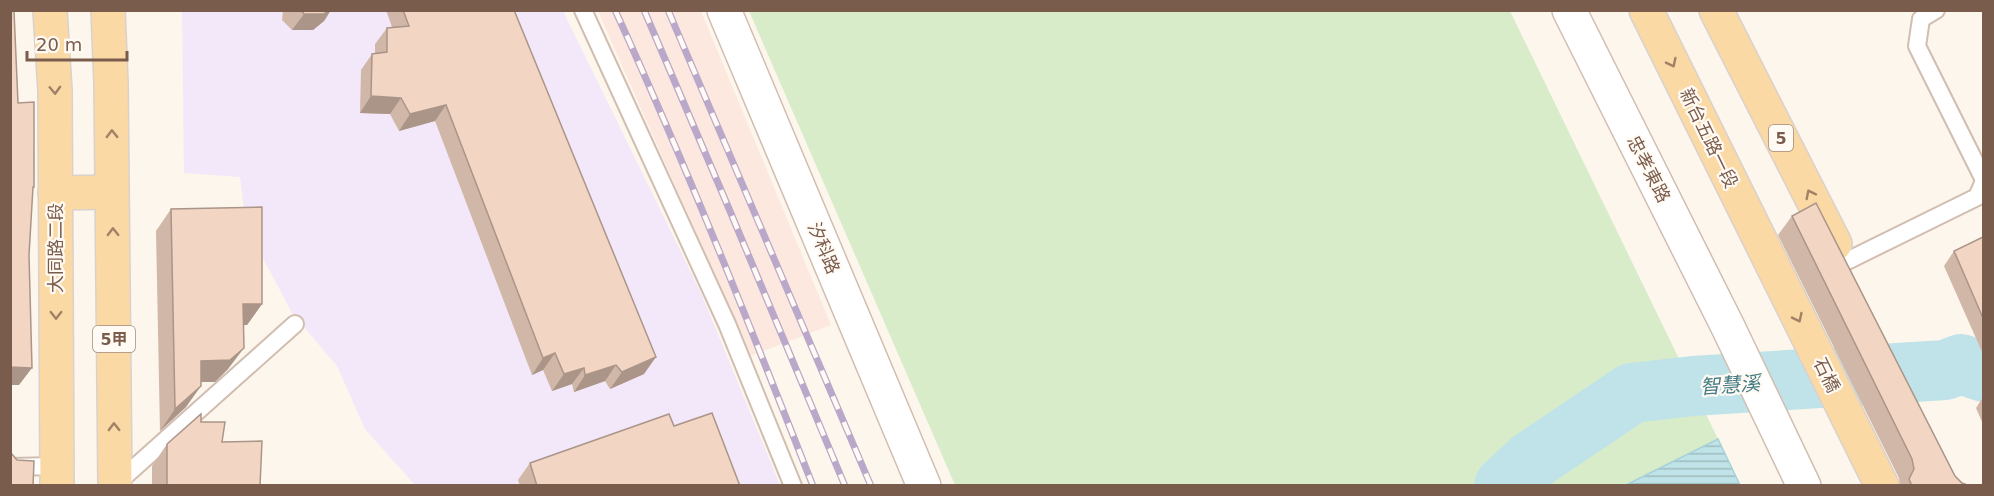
<svg xmlns="http://www.w3.org/2000/svg" width="1994" height="496" font-family="'DejaVu Sans','Noto Sans TC',sans-serif">
<style>
.commercial{fill:#fde8e0}
.education{fill:#f3e8fa}
.grass{fill:#d8ecc9}
.water{fill:url(#water-rules);stroke:#a5d3da;stroke-width:1.5}
.lines{fill:none;stroke-linecap:round;stroke-linejoin:round}
.river{stroke:#bfe3e8;stroke-width:60}
.service-casing{stroke:#d1beb0;stroke-width:20}
.minor-casing{stroke:#d1beb0;stroke-width:36}
.primary-casing{stroke:#dad1cd;stroke-width:36}
.service{stroke:#fff;stroke-width:16}
.minor{stroke:#fff;stroke-width:33}
.primary{stroke:#fbd9a5;stroke-width:33}
.rail-casing{stroke:#b9a8c9;stroke-width:7}
.rail{stroke:#fffaf3;stroke-width:4.5;stroke-dasharray:14;stroke-linecap:butt}
.wall{fill:#d1b7a8}
.shaded-wall{fill:#aa9588}
.building{fill:#f3d5c3;stroke:#aa9588;stroke-width:1.5}
.oneway{stroke:#a18267}
.labels{text-anchor:middle;dominant-baseline:central;stroke-width:4.5;stroke-linejoin:round;paint-order:stroke}
.shield{fill:#fffaf3;stroke:#a28b7f;stroke-width:1.5}
.shield-label{font-size:16px;font-weight:bold;fill:#7a5c4d}
.street-label{font-size:18px;fill:#7a5c4d;stroke:#fffaf3}
.water-label{font-size:20px;font-style:italic;fill:#437c86;stroke:#fffaf3}
</style>
<defs>
<pattern id="water-rules" width="6" height="5" patternUnits="userSpaceOnUse" patternTransform="scale(1.5)"><rect width="6" height="5" fill="#bfe3e8"/><path d="M0 2.5h6" fill="none" stroke="#a0bbbe"/></pattern>
</defs>
<rect width="100%" height="100%" fill="#fdf6ec"/>
<path class="commercial" d="M598 11H701L831 325 750 356Z"/>
<path class="education" d="M182 11H563L701 293 780 485H415L365 429 337 366 292 313 246 226 240 177 184 173Z"/>
<path class="grass" d="M749 11H1510L1718 439 1626 485H955Z"/>
<path class="water" d="M1718 439 1740 485H1626Z"/>
<g class="lines">
<path class="river" d="M1504 486 1531 461 1632 393 1693 386 1945 370 1961 364 1984 372"/>
<defs>
<g id="service">
<path d="M583 10 727 324 793 486"/>
<path d="M1936 10 1921 19 1917 46 1984 180"/>
<path d="M1845 262 1977 197 1984 181"/>
<path d="M10 467 56 466"/>
<path d="M115 485 295 324"/>
</g>
<g id="minor">
<path d="M724 10 924 486"/>
<path d="M1569 10 1728 327 1804 486"/>
</g>
<g id="primary">
<path d="M50 10 55 91 57 486"/>
<path d="M108 10 111 83 115 486"/>
<path d="M1646 10 1882 486"/>
<path d="M1716 10 1835 244"/>
<path d="M55 193 112 192"/>
</g>
</defs>
<use href="#service" class="service-casing"/>
<use href="#minor" class="minor-casing"/>
<use href="#primary" class="primary-casing"/>
<use href="#service" class="service"/>
<use href="#minor" class="minor"/>
<use href="#primary" class="primary"/>
<defs>
<g id="rail">
<path d="M615 10C687 167 750 326 813 486"/>
<path d="M644 10 727 204 845 486"/>
<path d="M668 10 871 486"/>
</g>
</defs>
<use href="#rail" class="rail-casing"/>
<use href="#rail" class="rail"/>
</g>
<g class="wall">
<path d="M283 10H331L324 21 313 30H292L282 20Z"/>
<path d="M386 10H514L644 374 610 389 605 381 574 392 572 384 552 391 543 370 532 375 435 121 399 131 390 114 360 113 361 70 372 54H375V44L387 28 392 27Z"/>
<path d="M171 209 262 304 247 325H243L228 369 215 382H201L186 407 160 431 156 231Z"/>
<path d="M1792 216 1955 476 1962 483 1970 486H1900L1899 478 1778 235Z"/>
<path d="M1983 237V354L1944 266 1954 251Z"/>
<path d="M1983 397V424L1976 408Z"/>
<path d="M201 422 222 442 260 486H152V466L167 444Z"/>
<path d="M674 426 740 486H520L518 480 530 463Z"/>
</g>
<g class="shaded-wall">
<path d="M331 10 324 21 313 30H292L304 14Z"/>
<path d="M371 96 401 98 390 114 360 113Z"/>
<path d="M446 105 435 121 399 131 410 114Z"/>
<path d="M243 304H262L247 325 228 326Z"/>
<path d="M244 348 228 369 215 382H186L201 361Z"/>
<path d="M555 353 543 370 532 375 543 358Z"/>
<path d="M656 357 644 374 610 389 622 372Z"/>
<path d="M616 365 605 381 574 392 585 375Z"/>
<path d="M10 367 32 368 19 385H10Z"/>
<path d="M584 368 572 384 552 391 564 374Z"/>
<path d="M201 386 186 407 160 431 175 409Z"/>
</g>
<g class="building">
<path d="M301 10H328L324 14H304Z"/>
<path d="M403 10H514L656 357 622 372 616 365 585 375 584 368 564 374 555 353 543 358 446 105 410 114 401 98 371 96 372 54 387 52V28L409 26Z"/>
<path d="M14 11 18 103 34 102V187H33L29 255 32 368 10 367V12Z"/>
<path d="M1816 203 1955 476 1962 483 1970 486H1912L1909 479 1914 469 1912 459 1792 216Z"/>
<path d="M262 207V304H243L244 348 230 360 201 361V386L175 409 171 209Z"/>
<path d="M1983 237V318L1954 251Z"/>
<path d="M712 413 740 486H537L530 463 669 414 674 426Z"/>
<path d="M201 414V422H225L222 442 262 441 260 486H167V444Z"/>
<path d="M10 453 12 454 17 460 34 461 33 486H10Z"/>
</g>
<defs><path id="oneway-chevron" d="M-2-3.5L2.5 0L-2 3.5" fill="none" stroke-width="1.6" stroke-linecap="round" stroke-linejoin="round" transform="scale(1.5)"/></defs>
<g class="oneway">
<use href="#oneway-chevron" transform="translate(1672 63) rotate(64)"/>
<use href="#oneway-chevron" transform="translate(55 90) rotate(88)"/>
<use href="#oneway-chevron" transform="translate(112 134) rotate(-91)"/>
<use href="#oneway-chevron" transform="translate(1810 194) rotate(-117)"/>
<use href="#oneway-chevron" transform="translate(113 232) rotate(-91)"/>
<use href="#oneway-chevron" transform="translate(56 315) rotate(90)"/>
<use href="#oneway-chevron" transform="translate(1798 318) rotate(64)"/>
<use href="#oneway-chevron" transform="translate(114 427) rotate(-91)"/>
</g>
<g class="labels">
<g class="shield">
<rect x="1769" y="125" width="24" height="26" rx="4.5"/>
<rect x="93" y="326" width="42" height="26" rx="4.5"/>
</g>
<g class="shield-label">
<text x="1781" y="138">5</text>
<text x="114" y="339">5甲</text>
</g>
<g class="street-label">
<text transform="translate(1709 138) rotate(64)">新台五路一段</text>
<text transform="translate(1649 169) rotate(63)">忠孝東路</text>
<text transform="translate(55 248) rotate(-90)">大同路二段</text>
<text transform="translate(824 248) rotate(67)">汐科路</text>
<text transform="translate(1827 375) rotate(64)">石橋</text>
</g>
<g class="water-label">
<text transform="translate(1730 385) rotate(-4)">智慧溪</text>
</g>
</g>
<rect width="1994" height="496" fill="none" stroke="#7a5c4d" stroke-width="24"/>
<path d="M27 51v9h100v-9" fill="none" stroke="#7a5c4d" stroke-width="3"/>
<text x="36" y="51" font-size="18" fill="#7a5c4d" stroke="#fffaf3" stroke-width="4.5" paint-order="stroke">20 m</text>
</svg>
